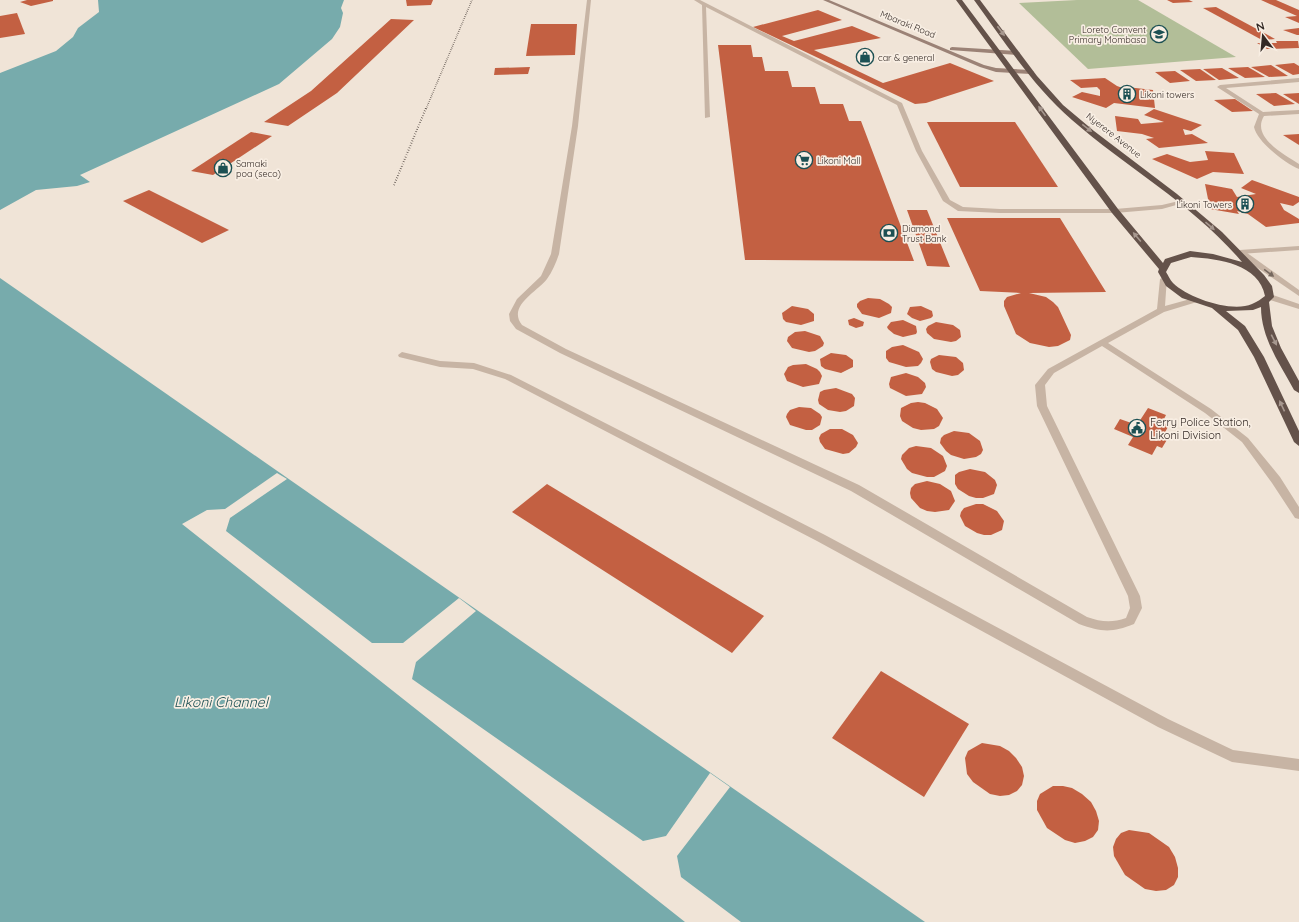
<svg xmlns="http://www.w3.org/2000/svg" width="1299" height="922" font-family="Quicksand,sans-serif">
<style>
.green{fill:#b2be98}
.water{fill:#77abac}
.pier{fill:#f0e4d7}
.building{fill:#c36042}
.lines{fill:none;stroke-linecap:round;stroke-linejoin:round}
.service{fill:#c7b4a4;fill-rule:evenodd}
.minor{fill:#c7b4a4;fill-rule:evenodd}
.tertiary{fill:#c7b4a4;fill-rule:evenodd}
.secondary{fill:#9b8276;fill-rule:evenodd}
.trunk{fill:#64524a;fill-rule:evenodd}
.rail-far1{stroke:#332925;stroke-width:1.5;stroke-dasharray:0.5 1.5;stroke-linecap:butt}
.rail{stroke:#332925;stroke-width:2;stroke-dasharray:0.5 2;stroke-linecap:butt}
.oneway{fill:#a7988f}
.oneway2{fill:#76685e}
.labels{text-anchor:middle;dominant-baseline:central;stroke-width:3.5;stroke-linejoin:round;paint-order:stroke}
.far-street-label{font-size:9px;fill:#332925;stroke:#f8eee3}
.far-poi-label{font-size:9px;fill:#332925;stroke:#f8eee3;text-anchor:start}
.poi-label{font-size:11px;fill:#332925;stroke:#f8eee3;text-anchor:start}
.near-water-label{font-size:14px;font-style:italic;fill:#1c5053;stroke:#f8eee3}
</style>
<rect width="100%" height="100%" fill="#f0e4d7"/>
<path class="green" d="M1077 0H1138L1236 57 1088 69 1019 3Z"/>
<g class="water">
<path d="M98 0H344L341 8 343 13 340 27 332 39 279 84 80 175 90 182 77 186 36 190 0 210V73L56 51 73 37 78 28 99 12Z"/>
<path d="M0 278 925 922H0Z"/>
</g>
<path class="pier" d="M277 473 287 479 230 518 226 531 372 643H403L459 598 476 611 416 662 412 679 643 841 666 836 710 773 730 787 677 856 681 877 741 922H685L182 524 207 510 225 509Z"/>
<g class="building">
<path d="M27 0H53V1L31 6 20 2Z"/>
<path d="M406 0H433L431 5 407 6Z"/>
<path d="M1167 0H1189L1193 2 1173 3Z"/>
<path d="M1261 0H1276L1299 10V23L1285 17 1297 16Z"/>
<path d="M1216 7 1275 39 1262 40 1203 8Z"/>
<path d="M818 10 842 20 782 36 794 41 852 26 881 38 814 50 883 83 950 63 994 81 926 103 915 104 753 27Z"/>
<path d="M17 13 25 34 0 38V16Z"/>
<path d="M391 19 414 20 337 93 288 126 264 122 311 91Z"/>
<path d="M531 24H577L575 55 526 56Z"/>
<path d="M1299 28V35H1297L1283 30Z"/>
<path d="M1276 41H1298L1299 48 1267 49 1257 43H1277Z"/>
<path d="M718 45H751L753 57H762L765 71H788L792 87H815L820 104H843L849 121H861L914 261 745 260Z"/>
<path d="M1294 63 1299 66V74L1293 75 1275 65Z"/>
<path d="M1271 65 1288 76 1269 77 1251 67Z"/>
<path d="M530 67 528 74 494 75 495 68Z"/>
<path d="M1248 67 1265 77 1245 78 1228 68Z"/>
<path d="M1222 68 1239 78 1219 80 1203 69Z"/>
<path d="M1200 69 1216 80 1196 81 1180 70Z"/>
<path d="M1175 71 1190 81 1170 83 1155 72Z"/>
<path d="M1105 78 1117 86 1128 90 1127 87 1153 90 1155 108 1114 103 1106 108 1072 97 1082 92 1100 96V90L1097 87 1081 88 1070 80Z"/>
<path d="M1276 93 1295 104 1274 106 1256 94Z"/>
<path d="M1299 93V104L1283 94Z"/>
<path d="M1235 99 1253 111 1232 112 1214 100Z"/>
<path d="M1154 109 1202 125 1191 131 1183 129 1185 135 1192 134 1208 143 1159 148 1146 139 1154 138 1142 134 1117 131 1115 116 1138 119 1141 124 1164 122 1144 115Z"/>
<path d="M927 122H1015L1058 187H960Z"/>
<path d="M251 132 272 136 213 175 191 171Z"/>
<path d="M1299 134V145L1283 135Z"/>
<path d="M1205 151 1234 153 1244 174 1213 172 1197 179 1152 159 1167 154 1190 162 1208 160Z"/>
<path d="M1252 180 1299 197V202L1293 206 1280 203 1284 210 1299 219V223L1266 227 1248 214 1237 211 1239 214 1210 209 1205 184 1232 189 1237 197 1256 194 1241 188Z"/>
<path d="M149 190 229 230 202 243 123 201Z"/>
<path d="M907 210H927L950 267 927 266Z"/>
<path d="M947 218H1060L1106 292 1029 293 1046 297 1053 302 1058 307 1071 335 1070 340 1058 346 1049 347 1030 343 1016 334 1004 306V301L1007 297 1021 293 980 291Z"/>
<path d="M868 298 880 299 889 304 892 307 891 313 879 318 862 314 857 307V304L860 301Z"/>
<path d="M792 306 808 309 814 314V321L801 325 786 322 783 319 782 313Z"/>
<path d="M921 306 932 311 933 316 931 318 920 321 912 318 907 314 910 307Z"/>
<path d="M854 318 864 322 863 326 856 328 849 325 848 320Z"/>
<path d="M903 320 916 326 917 332 916 334 903 337 894 334 888 329 887 327 891 322Z"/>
<path d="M936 322 953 325 960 330 961 337 956 341 951 342 934 339 927 333 926 329 928 326Z"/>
<path d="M805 331 820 336 824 343 823 346 815 351 809 352 792 348 787 341 788 337 795 332Z"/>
<path d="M903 345 919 352 923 359 921 363 918 366 906 367 889 362 886 358V351L892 347Z"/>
<path d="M831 353 846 355 853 360V367L841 373 825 369 821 366 820 359Z"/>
<path d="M939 355 956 357 963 363 964 370 958 375 952 376 936 372 932 369 930 362 931 359Z"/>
<path d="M806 364 817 369 820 372 822 376 819 384 803 387 787 381 784 374 788 367 793 365Z"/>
<path d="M906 373 918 377 925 383 926 387 922 394 906 396 890 388 889 384 891 377Z"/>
<path d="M836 388 852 394 855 398 854 406 846 411 840 412 828 410 819 404 818 400 820 392 824 390Z"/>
<path d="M918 402 925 403 937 409 943 418 939 426 934 429 921 430 913 428 902 421 900 416 901 408 911 403Z"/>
<path d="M799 407 811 408 820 414 822 417 820 425 812 430H806L790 425 786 417 787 414 790 410Z"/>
<path d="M1148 408 1166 415 1162 423 1169 425 1163 436 1168 438 1162 448 1157 446 1152 455 1128 445 1133 437 1114 429 1120 419 1137 425Z"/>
<path d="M830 429H842L853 435 858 443 856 447 849 453 843 454 825 449 820 442 819 438 821 434Z"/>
<path d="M954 431 969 433 980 441 983 450 981 454 976 457 964 459 951 455 946 451 940 443 941 438 944 435Z"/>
<path d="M916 446 931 448 943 456 947 466 945 471 934 477H927L912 473 907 469 901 459 902 455 909 448Z"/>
<path d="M970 469 985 472 995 480 997 485 994 494 983 498H976L969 496 958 489 955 484V475L959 472Z"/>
<path d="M927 481 940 484 951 491 955 501 949 510 935 512 927 511 920 508 911 498 910 493 911 488 915 484Z"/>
<path d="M547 484 764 616 732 653 512 512Z"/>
<path d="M976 504H983L997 511 1004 521 1002 530 991 535H984L977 533 965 526 960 516 961 512 964 508Z"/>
<path d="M881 671 969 724 924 797 832 738Z"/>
<path d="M982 743 1000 746 1009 751 1016 758 1022 767 1024 776 1022 785 1017 791 1009 795 1000 796 990 794 973 782 967 774 965 758 968 751Z"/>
<path d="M1053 786H1063L1072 788 1082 794 1091 802 1096 811 1099 821 1098 830 1093 837 1085 841 1075 843 1065 840 1047 828 1037 810V801L1040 794Z"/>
<path d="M1129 830 1149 833 1169 847 1175 857 1178 868V877L1174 885 1166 890 1156 891 1145 889 1125 875 1114 856 1113 847 1116 839 1121 833Z"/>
</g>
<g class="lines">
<g class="service">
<path d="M587 0H591L578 126 559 254C556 263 552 272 547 279 537 292 507 306 522 325L566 349 859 485 1087 617C1101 622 1112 623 1126 618L1130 608 1128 596 1037 406 1035 385 1048 369 1157 309 1160 279 1164 277H1167L1165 306 1194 298H1197V302L1164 312 1108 343 1211 409 1248 438 1280 477 1299 507V519L1295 518 1272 483 1242 442 1205 413 1102 346 1054 373 1045 385 1047 406 1140 596 1142 608 1134 624C1112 633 1101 632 1079 624L851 491 560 353 516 329 510 321 509 314 517 299 541 276 551 254 572 126Z"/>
<path d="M694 0H700L902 103 922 151 950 200 963 207 1000 209H1115L1162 205 1183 200 1187 202 1162 209 1115 213H1000L958 211 943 201 916 151 897 105 706 7 710 117 705 118 702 5Z"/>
<path d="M402 352 440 361 474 363 511 375 825 535 1168 719 1233 750 1299 759V771L1232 762 1158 727 817 541 505 379 473 369 440 367 399 357 398 355Z"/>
</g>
<g class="minor">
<path d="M1299 78V82L1226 88 1263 112 1299 110V114L1264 116C1251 137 1284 154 1299 164V169C1286 164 1257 142 1254 127L1259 114 1217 87 1220 85Z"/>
<path d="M1299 246V250L1240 254 1236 252 1240 250Z"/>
</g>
<g class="tertiary">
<path d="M1237 250H1243L1299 290V296L1237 254Z"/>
<path d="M1267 295H1273L1299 304V309L1267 299Z"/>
</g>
<g class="secondary">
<path d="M823 0H829L984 65 996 68 1031 70 1034 72 1031 74 996 72 980 67Z"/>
<path d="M952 47 1017 51 1020 53 1017 55 950 50V48Z"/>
</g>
<path class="trunk" d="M956 0H962L1118 209 1163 263 1165 259 1190 251 1213 254 1242 262C1194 205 1127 168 1072 120 1033 86 1004 41 974 0H980L1037 76 1063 105 1094 131 1177 194 1222 232 1264 275 1272 286 1274 297 1269 302 1272 326 1281 348 1299 381V393L1294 390C1280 364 1261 338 1261 307L1253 310 1226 311 1245 326 1264 357 1299 431V446L1294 442 1254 357 1238 330 1212 308 1182 298 1166 286 1158 272 1159 269 1112 213ZM1191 257C1219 259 1259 264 1265 296 1261 299 1257 302 1252 304 1232 313 1188 298 1173 283 1170 280 1168 275 1166 272L1171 263Z"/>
<path class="rail-far1" d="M426 109 472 0"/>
<path class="rail" d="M394 185 426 108"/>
</g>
<defs><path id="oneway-solid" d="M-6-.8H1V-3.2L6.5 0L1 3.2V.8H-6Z"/></defs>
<g class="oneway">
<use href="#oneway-solid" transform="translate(1001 31) rotate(53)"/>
<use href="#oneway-solid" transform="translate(1042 111) rotate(-126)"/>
<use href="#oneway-solid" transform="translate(1087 128) rotate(38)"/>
<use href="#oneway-solid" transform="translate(1210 226) rotate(41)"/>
<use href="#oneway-solid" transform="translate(1137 237) rotate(-130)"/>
<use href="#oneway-solid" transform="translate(1274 340) rotate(63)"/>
<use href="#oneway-solid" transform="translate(1282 406) rotate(-115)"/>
</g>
<use class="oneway2" href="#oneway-solid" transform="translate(1269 273) rotate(36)"/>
<defs>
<symbol id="school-ring" viewBox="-11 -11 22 22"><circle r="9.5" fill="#f8eee3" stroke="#1c5053" stroke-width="1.5"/><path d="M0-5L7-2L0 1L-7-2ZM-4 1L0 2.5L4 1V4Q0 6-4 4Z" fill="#1c5053"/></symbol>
<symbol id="shop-ring" viewBox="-11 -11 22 22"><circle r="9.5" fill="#f8eee3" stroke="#1c5053" stroke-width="1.5"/><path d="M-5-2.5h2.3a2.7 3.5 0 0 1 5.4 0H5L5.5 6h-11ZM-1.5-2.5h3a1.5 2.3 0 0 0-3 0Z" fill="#1c5053"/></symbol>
<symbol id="building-ring" viewBox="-11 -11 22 22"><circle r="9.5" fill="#f8eee3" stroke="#1c5053" stroke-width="1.5"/><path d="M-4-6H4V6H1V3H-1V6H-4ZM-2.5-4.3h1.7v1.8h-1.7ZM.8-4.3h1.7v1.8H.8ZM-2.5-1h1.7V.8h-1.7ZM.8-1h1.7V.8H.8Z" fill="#1c5053"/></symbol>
<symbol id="supermarket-ring" viewBox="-11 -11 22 22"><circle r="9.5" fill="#f8eee3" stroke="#1c5053" stroke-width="1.5"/><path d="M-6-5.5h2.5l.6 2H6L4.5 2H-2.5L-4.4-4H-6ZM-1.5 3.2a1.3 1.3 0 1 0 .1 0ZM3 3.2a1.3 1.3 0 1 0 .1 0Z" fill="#1c5053"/></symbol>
<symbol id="bank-ring" viewBox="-11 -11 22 22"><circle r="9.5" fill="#f8eee3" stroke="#1c5053" stroke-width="1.5"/><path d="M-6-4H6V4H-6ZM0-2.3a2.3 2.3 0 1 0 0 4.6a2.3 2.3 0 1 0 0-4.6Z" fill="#1c5053"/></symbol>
<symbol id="civic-ring" viewBox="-11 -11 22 22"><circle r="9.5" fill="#f8eee3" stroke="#1c5053" stroke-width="1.5"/><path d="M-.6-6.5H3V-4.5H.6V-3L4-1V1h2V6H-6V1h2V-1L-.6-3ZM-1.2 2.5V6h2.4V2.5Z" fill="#1c5053"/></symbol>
</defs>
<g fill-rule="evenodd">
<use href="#school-ring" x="1149" y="24" width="20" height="20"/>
<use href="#shop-ring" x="855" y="47" width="20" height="20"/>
<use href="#building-ring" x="1117" y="84" width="20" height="20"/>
<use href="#supermarket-ring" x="794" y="150" width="20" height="20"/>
<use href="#shop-ring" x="213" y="158" width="20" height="20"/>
<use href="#building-ring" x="1235" y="194" width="20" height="20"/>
<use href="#bank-ring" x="879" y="223" width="20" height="20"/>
<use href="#civic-ring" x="1127" y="418" width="20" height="20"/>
</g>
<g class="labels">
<g class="far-street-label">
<text transform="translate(908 24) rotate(22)">Mbaraki Road</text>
<text transform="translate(1114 135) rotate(38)">Nyerere Avenue</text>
</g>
<g class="far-poi-label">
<text x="1146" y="29" text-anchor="end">Loreto Convent<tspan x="1146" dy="10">Primary Mombasa</tspan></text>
<text x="878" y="57">car &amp; general</text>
<text x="1140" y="94">Likoni towers</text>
<text x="817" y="160">Likoni Mall</text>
<text x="236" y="163">Samaki<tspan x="236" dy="10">poa (seco)</tspan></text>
<text x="1232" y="204" text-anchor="end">Likoni Towers</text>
<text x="902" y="228">Diamond<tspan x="902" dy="10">Trust Bank</tspan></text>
</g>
<g class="poi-label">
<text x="1150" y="422">Ferry Police Station,<tspan x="1150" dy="13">Likoni Division</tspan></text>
</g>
<g class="near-water-label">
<text x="221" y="702">Likoni Channel</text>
</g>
</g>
<g transform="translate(1263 36) rotate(344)" stroke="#f8eee3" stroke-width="3" paint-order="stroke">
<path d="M0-3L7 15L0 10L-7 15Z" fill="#332925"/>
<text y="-6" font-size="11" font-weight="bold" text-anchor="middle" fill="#332925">N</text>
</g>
</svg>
